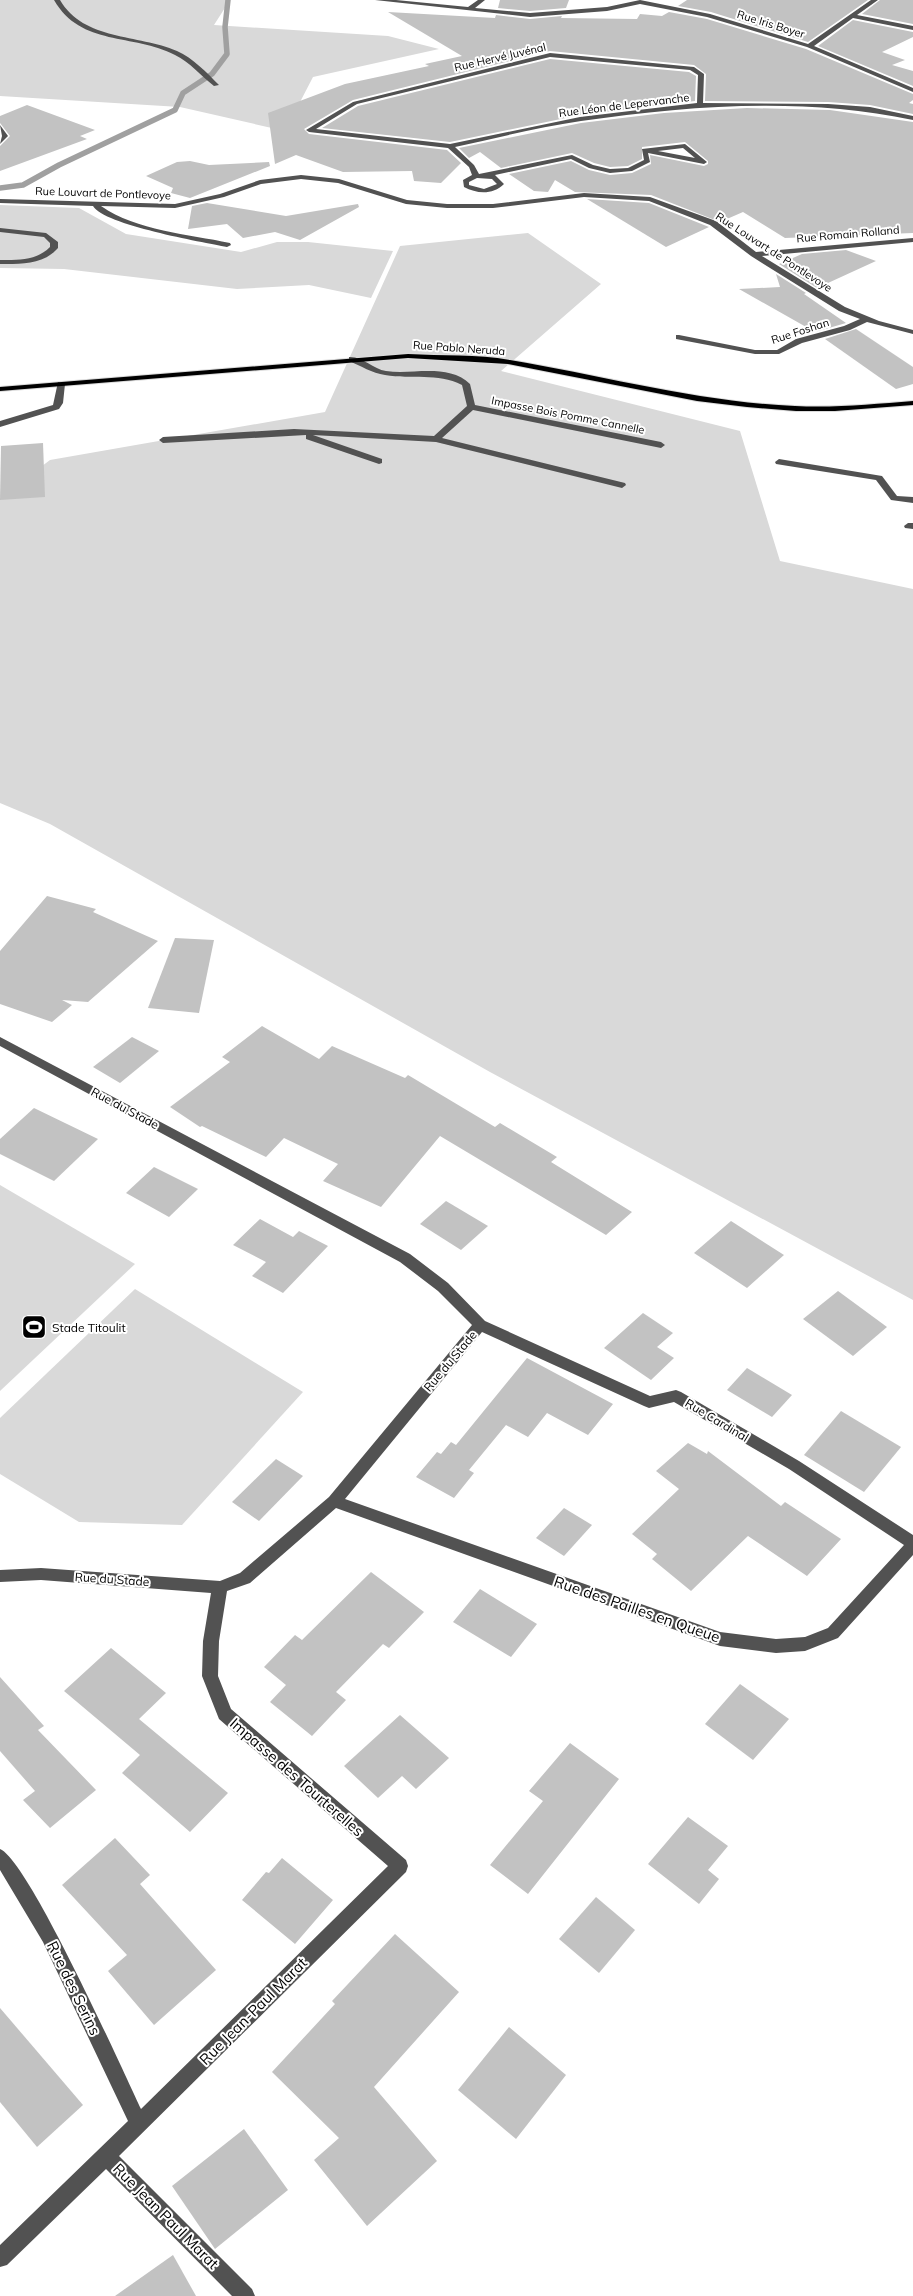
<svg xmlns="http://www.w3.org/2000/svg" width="913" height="2296" font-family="Mulish,sans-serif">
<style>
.green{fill:#d9d9d9}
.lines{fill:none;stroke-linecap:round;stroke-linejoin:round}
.stream{stroke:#a0a0a0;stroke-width:5.5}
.building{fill:#c2c2c2}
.major-casing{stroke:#dbdbdb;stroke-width:2}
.minor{fill:#525252;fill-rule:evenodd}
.major{fill:#000;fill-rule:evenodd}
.labels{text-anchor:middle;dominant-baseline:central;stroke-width:4;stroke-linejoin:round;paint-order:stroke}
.far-street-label{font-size:11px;fill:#000;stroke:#fff}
.street-label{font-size:12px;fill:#000;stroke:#fff}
.poi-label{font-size:12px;fill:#000;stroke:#fff;text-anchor:start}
.near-street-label{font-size:15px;fill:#000;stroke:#fff}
</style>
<rect width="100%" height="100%" fill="#fff"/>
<g class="green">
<path d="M0 0H230L214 25 388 36 439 49 313 77 285 131 180 107 0 96Z"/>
<path d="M0 205 79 208 126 234 241 252 277 242H308L393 251 371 298 309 285 237 289 64 269 0 268Z"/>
<path d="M528 233 601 284 501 371 740 431 780 561 913 589V1300L490 1072 50 824 0 803V498L50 460 325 412 400 246Z"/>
<path d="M0 1185 135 1264 0 1391Z"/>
<path d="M135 1289 303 1392 182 1525 79 1522 0 1474V1418Z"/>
</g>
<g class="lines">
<path class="stream" d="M0 188 23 185 59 165 175 110 183 93 212 74 227 54 225 27 228 0"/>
</g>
<g class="building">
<path d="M500 0H569L566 8 530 11 498 8Z"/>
<path d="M687 0H868L808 42 711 12 678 6Z"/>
<path d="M880 0H913V24L862 14Z"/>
<path d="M388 12 495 18 496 15 530 19 562 16 561 18 637 19 640 14 662 16 669 12 707 19 806 49 913 94V100L909 103 913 104V114L870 105 828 102 705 101 706 74 694 65 550 51 353 100 304 129 309 134 447 150 461 163 441 183 414 181 412 171 343 172 296 155 275 164 268 113 345 84 429 66 425 64 462 56Z"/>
<path d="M853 20 913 32V37L882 52 905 60 892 65 913 71V86L818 46Z"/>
<path d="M550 59 689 72 696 76 695 101 580 115 450 142 322 128 358 106Z"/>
<path d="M27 105 95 130 80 136 87 139 0 171V146L10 136 0 123V116Z"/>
<path d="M747 108 830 110 913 122V233L785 238 743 212 720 222 651 195 575 192 555 180 548 192 534 191 509 174 571 161 589 170 610 175 632 173 651 164 650 155 704 166 708 164V161L685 142 642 147V159L628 166 610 167 594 163 572 153 501 168 480 152 469 158 459 148 581 123 664 113Z"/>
<path d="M190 161 209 165 269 162 270 166 190 198 171 193 173 188 146 176 177 162Z"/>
<path d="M587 199 649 203 709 227 666 247Z"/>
<path d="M207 203 286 216 358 204 359 207 300 240 275 232 243 238 227 224 188 229 192 206Z"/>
<path d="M846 250 876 261 817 288 779 264 802 254Z"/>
<path d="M776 274 806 293 804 294 846 323 815 332 739 289 780 287Z"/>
<path d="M856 329 913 367V384L896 389 825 339Z"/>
<path d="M43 443 45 497 0 500 1 446Z"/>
<path d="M47 896 96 909 93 912 158 941 88 1002 62 1000 72 1005 52 1022 0 1004V951Z"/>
<path d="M175 938 214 940 199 1013 148 1008Z"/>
<path d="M262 1026 319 1059 332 1046 405 1078 408 1075 495 1127 500 1123 557 1157 551 1162 632 1212 606 1235 440 1136 381 1207 323 1181 338 1164 284 1138 266 1157 202 1126 200 1127 170 1107 230 1062 222 1057Z"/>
<path d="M132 1037 159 1051 120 1083 93 1067Z"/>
<path d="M34 1108 98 1139 54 1181 0 1154V1139Z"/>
<path d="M154 1167 198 1189 169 1217 126 1193Z"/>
<path d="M446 1201 488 1226 461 1250 420 1224Z"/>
<path d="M260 1219 293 1237 299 1231 328 1246 283 1293 252 1276 266 1262 233 1245Z"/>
<path d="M731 1221 784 1255 747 1288 694 1253Z"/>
<path d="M838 1291 887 1327 853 1356 803 1319Z"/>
<path d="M643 1313 673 1333 657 1347 674 1358 651 1380 604 1348Z"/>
<path d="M527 1358 613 1404 588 1435 547 1413 528 1437 506 1425 469 1470 474 1473 454 1498 416 1477 437 1452 441 1454 451 1442 456 1445Z"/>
<path d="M747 1368 792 1395 772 1417 727 1390Z"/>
<path d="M841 1411 901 1447 864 1492 804 1455Z"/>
<path d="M688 1443 707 1454 708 1451 781 1506 785 1502 841 1539 807 1576 748 1536 691 1591 652 1559 657 1554 632 1534 679 1489 656 1471Z"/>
<path d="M276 1459 303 1476 259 1521 232 1502Z"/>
<path d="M564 1508 592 1525 564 1556 536 1538Z"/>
<path d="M371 1572 424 1612 389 1648 383 1644 336 1692 346 1700 312 1736 270 1702 286 1685 264 1667 295 1635 302 1640Z"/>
<path d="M480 1589 537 1624 511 1657 453 1622Z"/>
<path d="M111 1648 166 1693 139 1719 228 1793 190 1832 122 1773 140 1755 64 1691Z"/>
<path d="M0 1677 44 1726 38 1730 96 1790 50 1828 23 1800 35 1791 0 1751Z"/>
<path d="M740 1684 789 1719 753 1760 705 1724Z"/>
<path d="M400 1715 449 1758 416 1789 402 1776 378 1798 344 1766Z"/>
<path d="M570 1743 619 1779 528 1894 490 1865 543 1801 529 1791Z"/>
<path d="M688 1817 728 1846 708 1870 719 1879 699 1904 648 1864Z"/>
<path d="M115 1838 150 1875 140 1884 216 1970 154 2025 108 1971 127 1955 62 1885Z"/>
<path d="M282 1858 333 1900 295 1944 242 1900 266 1872 269 1873Z"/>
<path d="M596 1897 635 1930 599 1973 559 1939Z"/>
<path d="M395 1934 459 1992 374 2087 437 2161 367 2226 314 2160 339 2138 272 2072 335 2004 332 2001Z"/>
<path d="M0 2008 83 2105 37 2147 0 2102Z"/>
<path d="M509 2027 566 2075 516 2139 458 2090Z"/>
<path d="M244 2129 288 2190 215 2249 172 2186Z"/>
<path d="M173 2255 196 2296H115Z"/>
</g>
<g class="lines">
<defs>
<path id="major" d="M408 354C442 356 477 354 510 360 605 376 699 402 795 406 835 408 874 404 913 401V405L835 411H796L747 407 697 401 508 364 408 358 0 391V387Z"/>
</defs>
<use href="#major" class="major-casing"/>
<g class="minor">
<path d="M54 0H60C84 41 138 34 177 51 193 58 207 73 219 85L214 86C201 76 190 62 175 55 133 33 81 47 54 0Z"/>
<path d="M375 0H396L468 7 478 0H485L475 8 530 13 607 7 640 0 710 14 808 44 871 0H878L857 15 913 26V30L853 18 814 46 913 88V92L807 47 707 17 640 4 607 11 530 17Z"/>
<path d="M550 53 694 67 704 74 703 103 828 104 870 107 913 116V120C804 97 691 105 581 121 539 127 497 138 455 147L474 165 479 174 572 155 593 165 610 169 628 168 644 160 642 149 685 144 707 162 704 164 648 153 650 162 632 171 610 173 589 168 571 159 495 175 504 184C493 195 477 194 464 187L463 180 472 175 469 167 448 148 309 132 306 130 353 102ZM550 57 690 70 698 75 697 103 580 117 450 144 316 129 357 104ZM683 148 695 158 658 151ZM477 178 492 179 497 184 484 189 469 185V182Z"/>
<path d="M0 125 8 136 0 144 2 136Z"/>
<path d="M301 175 339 179 407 200 447 204H493L584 193 650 197 716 221 756 252 913 238V242L762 256 845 307 879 321 913 330V334L867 322 850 330 802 343 779 354H755L676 339V335H679L755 350H777L796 339 844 326 860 319 839 311 751 256 710 225 649 201 584 197 493 208H447L406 204 338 183 301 179 261 184 224 197 175 208 101 206C137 231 188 234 230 243L231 245 227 247C202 242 104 225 93 206L0 203V199L175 204 220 194 260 180Z"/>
<path d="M0 228 46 233 58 242V248C43 265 21 264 0 264V260C19 260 36 261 50 247V243L44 237 0 232Z"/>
<path d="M349 357C362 356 373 369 386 371 413 375 448 363 470 384L475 405 661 442 665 445 661 448 473 410 442 438 625 483 626 485 622 488 436 442 313 435 382 459V463L379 464 306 439V435L163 443 159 440 163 437 294 429 434 436 467 406 462 385C437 372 412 380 385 375 372 373 361 366 349 361Z"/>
<path d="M58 382 65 384 63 403 59 409 0 427V421L53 405Z"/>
<path d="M779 459 882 476 897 496 913 497V503L891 500 876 480 776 464 775 462Z"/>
<path d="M908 523H913V529L905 528 904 526Z"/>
<path d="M0 1037 410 1254 448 1283 485 1321 650 1396 676 1390 681 1392 799 1461 913 1535V1555L838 1638 805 1651 776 1653 720 1646 336 1508 250 1583 227 1591 219 1641 218 1676 231 1709 406 1860 408 1866 406 1872 119 2156 252 2289 255 2296H232L106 2169 7 2265 0 2267V2245L128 2121 43 1942 0 1870V1849C29 1861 122 2069 141 2109L388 1866 219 1719 202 1676 203 1641 211 1593 41 1580 0 1582V1570L41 1568 220 1581 240 1573 329 1497 472 1325 438 1291 400 1262 0 1046ZM482 1332 644 1406 649 1408 674 1402 789 1469 904 1545 828 1628 805 1637 776 1639 720 1632 345 1499Z"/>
</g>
<use href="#major" class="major"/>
</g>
<defs>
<symbol id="stadium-square" viewBox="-11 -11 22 22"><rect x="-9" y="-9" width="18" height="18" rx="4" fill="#000" stroke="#fff"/><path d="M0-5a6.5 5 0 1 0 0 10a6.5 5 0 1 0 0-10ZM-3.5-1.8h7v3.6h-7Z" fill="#fff"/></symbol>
</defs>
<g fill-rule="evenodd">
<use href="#stadium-square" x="20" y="1313" width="28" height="28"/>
</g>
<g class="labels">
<g class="far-street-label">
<text transform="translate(771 24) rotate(17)">Rue Iris Boyer</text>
<text transform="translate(500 57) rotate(-13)">Rue Hervé Juvénal</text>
<text transform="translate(624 105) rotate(-7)">Rue Léon de Lepervanche</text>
<text transform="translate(103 193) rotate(2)">Rue Louvart de Pontlevoye</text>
<text transform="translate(848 234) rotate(-5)">Rue Romain Rolland</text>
<text transform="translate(774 252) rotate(33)">Rue Louvart de Pontlevoye</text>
<text transform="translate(800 331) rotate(-18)">Rue Foshan</text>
<text transform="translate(459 348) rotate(4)">Rue Pablo Neruda</text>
<text transform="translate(568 415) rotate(11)">Impasse Bois Pomme Cannelle</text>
</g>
<g class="street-label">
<text transform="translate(125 1108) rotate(28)">Rue du Stade</text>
<text transform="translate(450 1361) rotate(-50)">Rue du Stade</text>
<text transform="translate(717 1420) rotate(31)">Rue Cardinal</text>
<text transform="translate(112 1579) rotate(4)">Rue du Stade</text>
</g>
<g class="poi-label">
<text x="52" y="1327">Stade Titoulit</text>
</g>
<g class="near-street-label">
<text transform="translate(637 1609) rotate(19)">Rue des Pailles en Queue</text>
<text transform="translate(297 1777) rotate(41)">Impasse des Tourterelles</text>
<text transform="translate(74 1988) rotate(64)">Rue des Serins</text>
<text transform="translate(253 2011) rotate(-45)">Rue Jean-Paul Marat</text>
<text transform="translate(166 2216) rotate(45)">Rue Jean Paul Marat</text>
</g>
</g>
</svg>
